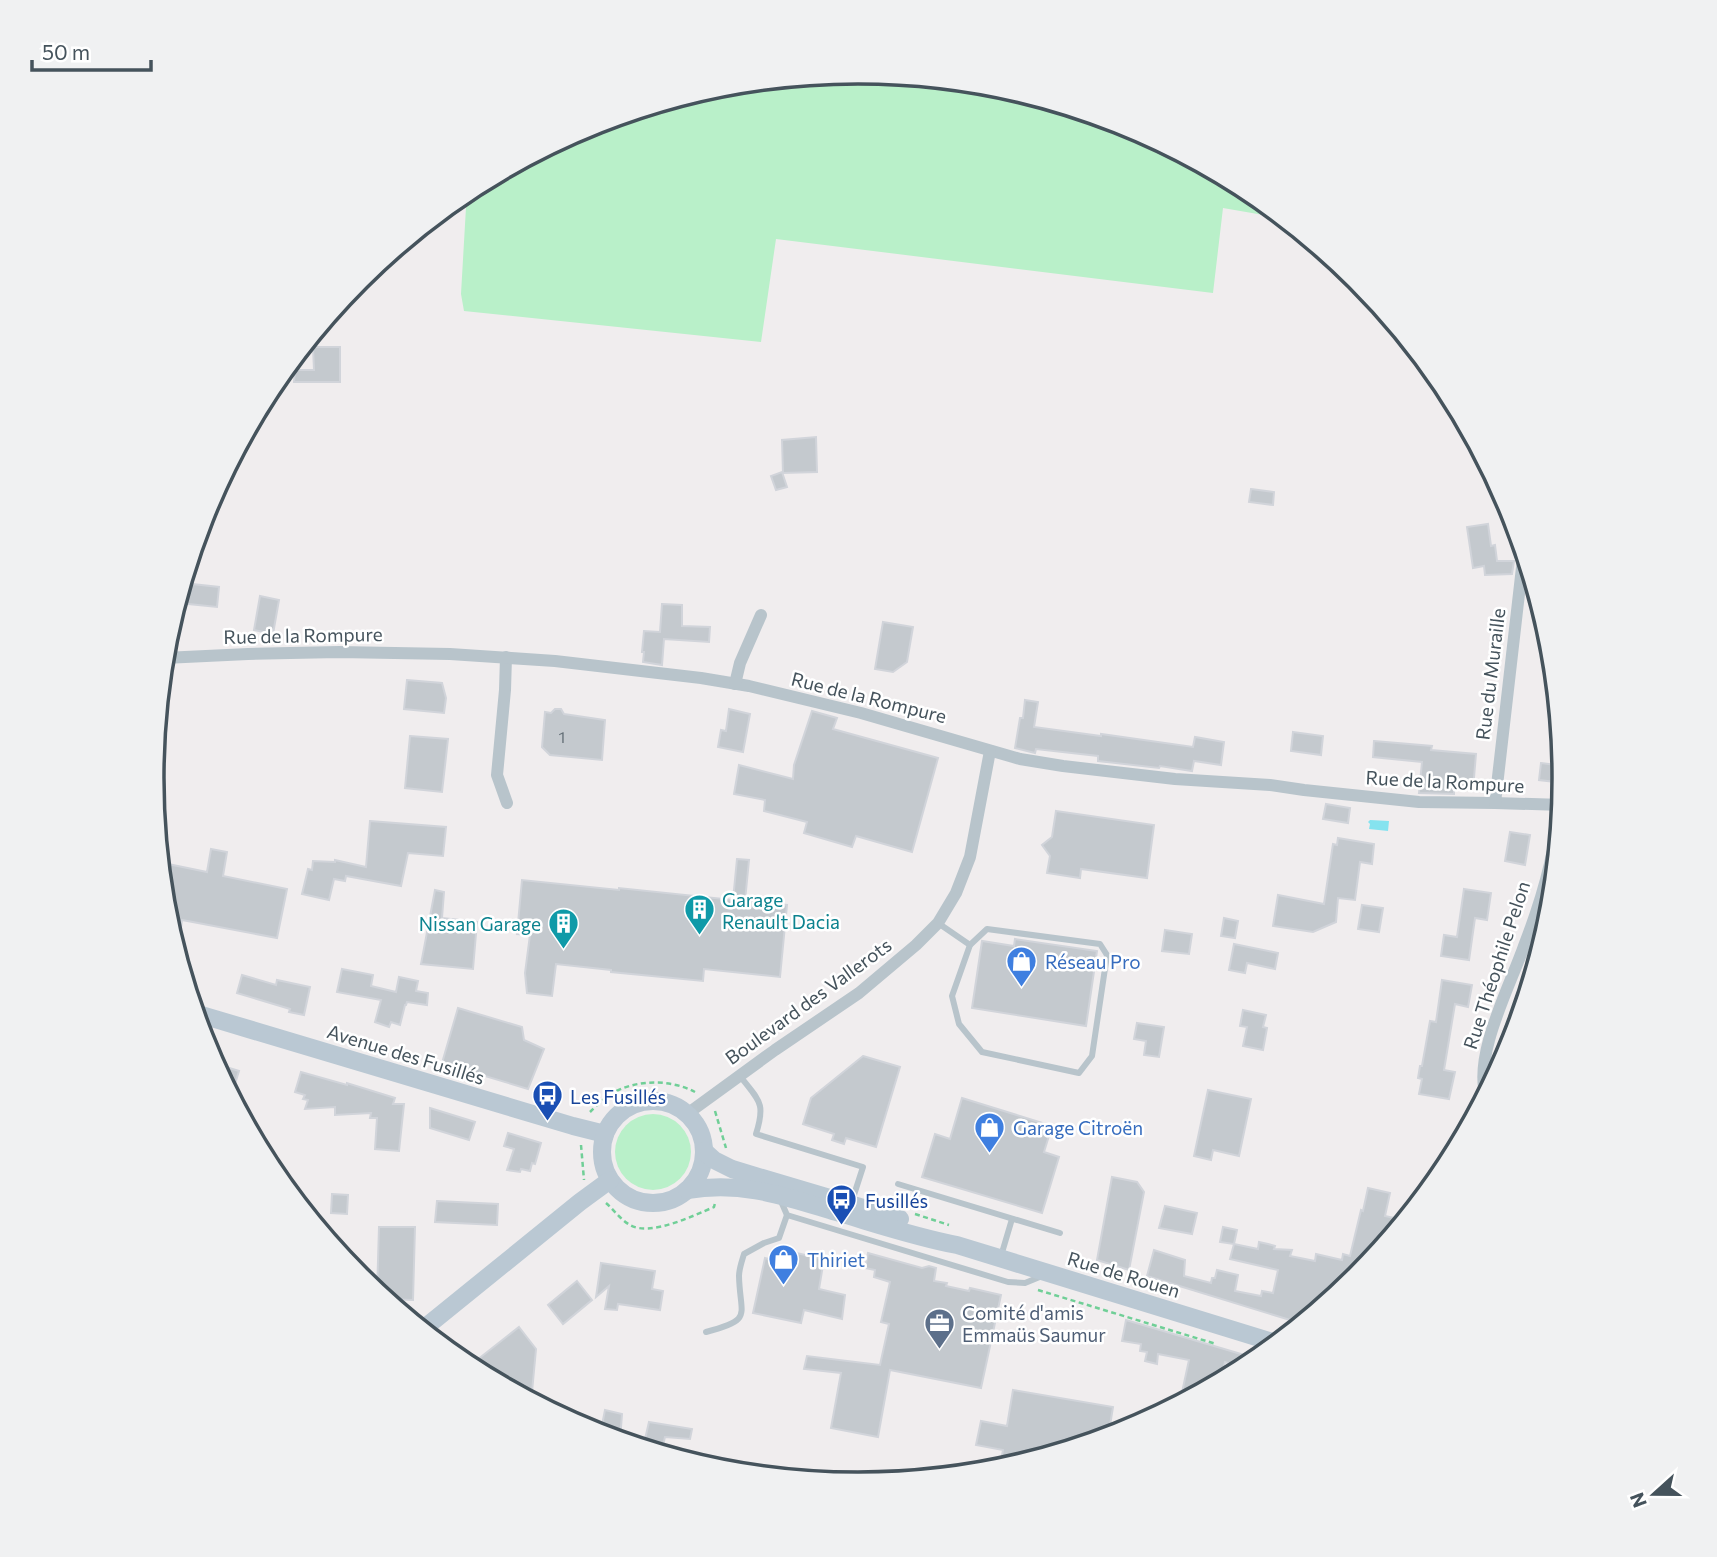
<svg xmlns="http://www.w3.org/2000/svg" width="1717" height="1557" font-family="Commissioner,sans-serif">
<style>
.green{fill:#b9f0c9}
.water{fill:#85e3ef}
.building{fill:#c4c9ce;stroke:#d1d4da;stroke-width:2}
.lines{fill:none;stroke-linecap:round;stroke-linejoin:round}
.path{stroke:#70cf97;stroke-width:2.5;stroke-dasharray:5 3.5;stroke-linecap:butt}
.lane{stroke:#b8c4cb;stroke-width:6}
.street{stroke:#b8c4cb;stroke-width:12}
.secondary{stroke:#bac8d3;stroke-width:18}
.labels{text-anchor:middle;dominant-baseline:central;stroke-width:5;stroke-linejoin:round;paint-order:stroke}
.number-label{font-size:16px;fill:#657078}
.street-label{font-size:19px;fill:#45535c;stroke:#fff}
.culture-label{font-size:19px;fill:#0d838f;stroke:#fff;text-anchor:start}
.shop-label{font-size:19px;fill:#366cbe;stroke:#fff;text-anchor:start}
.transit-label{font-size:19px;fill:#164399;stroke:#fff;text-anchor:start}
.service-label{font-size:19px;fill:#4e5e75;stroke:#fff;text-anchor:start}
.rim{fill:none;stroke:#45535c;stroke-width:3.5}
</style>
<rect width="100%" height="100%" fill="#f0edee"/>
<g class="green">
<path d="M859 72 997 85 1129 126 1251 191 1286 219 1223 208 1213 293 776 239 761 342 464 311 461 294 467 190 588 125 721 85Z"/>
<circle cx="653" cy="1152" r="38"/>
</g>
<path class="water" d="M1370 820 1389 821 1388 831 1369 829 1370 824 1368 822Z"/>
<g class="building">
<path d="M313 347H340V382H294L295 370H314Z"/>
<path d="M816 437 817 472 783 473 782 440Z"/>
<path d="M782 472 787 487 776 490 771 476Z"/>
<path d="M1251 489 1274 492 1273 505 1249 502Z"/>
<path d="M1488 524 1491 546 1495 545 1497 561H1514L1512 574 1485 575 1484 566 1473 568 1467 527Z"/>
<path d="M183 583 219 587 217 607 179 603Z"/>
<path d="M260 596 279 600 273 634 254 630Z"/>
<path d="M662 604 682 605V626L710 627 709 642 664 639 662 665 643 662 644 652H642L644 631 660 632Z"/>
<path d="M883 622 913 627 907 662 893 672 875 669Z"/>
<path d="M407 680 442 683 446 698 444 713 404 709Z"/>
<path d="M1025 700 1038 702 1034 727 1101 736V734L1193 747 1195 737 1224 742 1221 765 1194 761 1192 771 1160 766 1159 768 1098 761V756L1036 749 1035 753 1015 748 1020 718H1023Z"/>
<path d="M555 709H561L564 714 605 720 602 760 550 755 542 747 545 712 551 713Z"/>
<path d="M729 709 750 714 743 752 718 747 721 730 726 731Z"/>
<path d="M812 711 837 718 833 729 938 758 912 852 856 836 852 847 804 833 807 822 764 811 765 800 734 794 739 765 793 779 794 765Z"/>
<path d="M1293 732 1323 736 1321 755 1291 751Z"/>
<path d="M410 736 448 739 442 792 405 788Z"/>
<path d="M1374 741 1432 746 1431 750 1476 754 1473 789 1454 788V794L1419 793 1422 762 1373 757Z"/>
<path d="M1541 763 1564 766 1565 783 1539 780Z"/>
<path d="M1326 804 1350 808 1348 823 1323 819Z"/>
<path d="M1056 811 1154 825 1147 878 1081 869 1080 878 1047 873 1050 856 1042 845 1052 837Z"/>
<path d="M370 821 446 827 443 856 408 853 401 886 346 876 345 881 334 879 329 900 302 894 308 869 312 870 313 861 335 862V860L366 867Z"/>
<path d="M1510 832 1530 835 1525 865 1505 861Z"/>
<path d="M1338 838 1374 844 1372 864 1360 862 1355 900 1338 898 1336 922 1313 932 1273 926 1278 895 1324 904 1333 844 1337 845Z"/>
<path d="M211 849 227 852 223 876 287 889 277 938 182 920 177 956 168 926 171 904 164 903 168 864 207 872Z"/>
<path d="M737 859 749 860 745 901 787 905 780 977 704 969 703 981 611 972V970L556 964 552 996 527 993 525 973 530 935 517 934 522 880 619 890V888L733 900Z"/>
<path d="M1464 889 1491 893 1487 920 1475 918 1469 960 1441 956 1444 935 1457 937Z"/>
<path d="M435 890 444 892 442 918 477 922 473 969 421 964Z"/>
<path d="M1362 905 1383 908 1379 932 1358 929Z"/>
<path d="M1224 918 1238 921 1235 938 1221 936Z"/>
<path d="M1165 930 1192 934 1189 954 1162 951Z"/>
<path d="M1015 939 1097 951 1086 1026 972 1008 982 941 1014 946Z"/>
<path d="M1234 944 1278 953 1275 969 1247 963 1245 973 1229 970Z"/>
<path d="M342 969 373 975 371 986 396 992 399 977 418 981 416 991 428 993 427 1005 407 1002 406 1005H405L400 1025 391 1022 389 1027 375 1022 381 1000 337 992Z"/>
<path d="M242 975 276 985 277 980 310 987 304 1015 289 1012 290 1009 237 993Z"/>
<path d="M1442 980 1472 985 1468 1007 1455 1004 1444 1070 1455 1072 1449 1099 1419 1094 1422 1079 1418 1078 1420 1066H1422L1430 1021 1436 1022Z"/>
<path d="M458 1008 522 1027 524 1040 544 1049 528 1089 442 1063Z"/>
<path d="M1243 1010 1266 1015 1263 1027 1267 1028 1263 1050 1243 1046 1247 1027 1240 1026Z"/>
<path d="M1137 1023 1164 1027 1159 1057 1144 1055 1146 1041 1134 1039Z"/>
<path d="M863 1056 900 1067 876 1147 846 1138 844 1144 832 1140 834 1134 803 1124 811 1098Z"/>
<path d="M213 1063 239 1071 231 1097Z"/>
<path d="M301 1072 347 1085V1083L395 1098 393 1104H404L399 1151 375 1149 377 1118H370L371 1113 335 1115V1107L305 1109 308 1100 303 1099 305 1095 295 1092Z"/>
<path d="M1208 1090 1251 1099 1239 1156 1213 1150 1211 1160 1194 1156Z"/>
<path d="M962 1098 1052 1126 1044 1152 1059 1157 1042 1213 922 1177 935 1134 950 1139Z"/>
<path d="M430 1108 475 1122 469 1140 430 1128Z"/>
<path d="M508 1133 541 1143 535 1164 532 1163 530 1171 521 1169 520 1172 507 1170 514 1149 504 1146Z"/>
<path d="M1112 1177 1137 1182 1144 1192 1129 1270 1097 1260Z"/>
<path d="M1368 1188 1390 1193 1385 1216 1399 1219 1396 1232 1358 1279 1303 1324 1147 1276 1154 1250 1185 1260 1184 1276 1211 1283 1212 1278H1215L1217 1270 1238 1275 1235 1291 1261 1296 1262 1291 1273 1293 1278 1270 1230 1259 1234 1244 1220 1242 1223 1227 1237 1230 1234 1244 1258 1249 1259 1242 1268 1244 1275 1246 1274 1249 1292 1250 1290 1256 1315 1261 1316 1254 1342 1260 1343 1254 1350 1256 1361 1210 1363 1211Z"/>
<path d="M332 1194 348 1195 347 1214 331 1213Z"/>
<path d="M437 1201 498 1204 497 1225 435 1222Z"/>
<path d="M1165 1206 1197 1213 1192 1234 1159 1228Z"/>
<path d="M379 1227H415L413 1300 384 1299 377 1294Z"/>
<path d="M778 1249 824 1259 819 1289 845 1295 842 1319 804 1310 801 1323 753 1313 765 1258 776 1261Z"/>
<path d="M868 1253 922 1268 929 1266 936 1268 934 1281 947 1283 946 1286 969 1291 970 1288 1001 1295 981 1388 890 1370 878 1437 831 1428 841 1373 804 1369 807 1356 880 1365 889 1324 881 1322 890 1282 874 1277 875 1270 865 1268Z"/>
<path d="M601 1263 655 1271 652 1289 663 1291 660 1310 618 1304 617 1310 605 1309 609 1286 596 1297Z"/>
<path d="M577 1281 592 1300 563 1324 548 1305Z"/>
<path d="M1126 1320 1241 1354 1259 1360 1245 1369 1225 1362 1221 1378 1212 1375 1209 1389 1189 1399 1181 1397 1189 1360 1158 1354 1157 1364 1145 1361 1147 1352 1140 1351 1141 1344 1122 1341Z"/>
<path d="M519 1327 536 1349 532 1392 525 1398 468 1367Z"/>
<path d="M1013 1390 1113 1407 1108 1438 999 1471 1003 1450 976 1445 981 1421 1007 1426Z"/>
<path d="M605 1410 622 1414 620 1441 600 1435Z"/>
<path d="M649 1422 692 1429 690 1439 665 1437 661 1453 643 1448Z"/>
</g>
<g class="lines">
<g class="path">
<path d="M715 1111 726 1148"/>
<path d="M590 1112C596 1106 603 1099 611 1094 636 1079 670 1079 695 1092"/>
<path d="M581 1145 584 1180"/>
<path d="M606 1203C614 1210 621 1220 630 1225 650 1237 695 1215 714 1207L715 1203"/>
<path d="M915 1214 949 1225"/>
<path d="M1038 1290 1216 1344"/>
</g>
<g class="lane">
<path d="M938 923 970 945"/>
<path d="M987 929 1100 944 1107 955 1092 1056 1079 1073 982 1052 959 1024 952 996 970 945Z"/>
<path d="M740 1076C759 1101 766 1102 756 1134L863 1167 852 1201"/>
<path d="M898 1184 1060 1233"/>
<path d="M780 1199 787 1215 1008 1282 1025 1283 1042 1276"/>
<path d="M1001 1256 1012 1219"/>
<path d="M706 1332C754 1319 740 1317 739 1276 739 1269 742 1261 744 1254L764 1243 779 1238 787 1215"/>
</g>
<g class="street">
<path d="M506 657 505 690 497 775 507 803"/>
<path d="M164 658 248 654 339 652 450 654 555 661 701 678 749 686 861 713 1020 759 1063 766 1175 779 1270 785 1304 790 1419 802 1495 803 1563 805"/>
<path d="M735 684 740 663 761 615"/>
<path d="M1495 803 1524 550"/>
<path d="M1486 1096C1473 1056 1510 986 1524 946 1541 902 1556 853 1559 805"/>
<path d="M687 1114 775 1050 859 993 916 945 938 923 956 893 970 857 990 751"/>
</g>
<g class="secondary">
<path d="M195 1013 573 1126 605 1134"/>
<circle cx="653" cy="1152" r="51"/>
<path d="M704 1151 714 1160 732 1169 900 1219"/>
<path d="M687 1190C744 1181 783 1196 836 1212 877 1224 915 1237 957 1245L1279 1344"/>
<path d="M422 1330 580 1202 610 1180"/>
</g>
</g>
<defs>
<symbol id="building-pin" viewBox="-11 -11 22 30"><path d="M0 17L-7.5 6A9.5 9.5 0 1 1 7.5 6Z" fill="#0f9aa8" stroke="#fff"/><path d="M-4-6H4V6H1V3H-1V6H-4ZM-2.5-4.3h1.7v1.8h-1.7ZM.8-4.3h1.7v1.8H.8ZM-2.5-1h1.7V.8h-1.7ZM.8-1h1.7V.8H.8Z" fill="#fff"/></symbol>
<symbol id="shop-pin" viewBox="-11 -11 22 30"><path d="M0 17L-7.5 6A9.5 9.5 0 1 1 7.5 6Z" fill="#3f7fe0" stroke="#fff"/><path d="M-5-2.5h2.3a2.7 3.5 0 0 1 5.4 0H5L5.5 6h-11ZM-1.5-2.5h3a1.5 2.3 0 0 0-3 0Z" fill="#fff"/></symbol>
<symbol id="bus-pin" viewBox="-11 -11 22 30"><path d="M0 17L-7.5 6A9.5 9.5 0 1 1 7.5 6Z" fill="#1a4fb4" stroke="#fff"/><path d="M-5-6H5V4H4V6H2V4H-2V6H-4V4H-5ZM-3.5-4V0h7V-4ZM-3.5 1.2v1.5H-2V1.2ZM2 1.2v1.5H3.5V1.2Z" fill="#fff"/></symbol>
<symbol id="office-pin" viewBox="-11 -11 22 30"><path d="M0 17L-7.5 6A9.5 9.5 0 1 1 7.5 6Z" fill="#5c6f8a" stroke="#fff"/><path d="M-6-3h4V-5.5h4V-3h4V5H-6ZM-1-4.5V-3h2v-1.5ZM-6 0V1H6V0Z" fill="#fff"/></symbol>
</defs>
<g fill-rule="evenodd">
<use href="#building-pin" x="682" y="892" width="35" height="47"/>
<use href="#building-pin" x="546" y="906" width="35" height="47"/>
<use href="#shop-pin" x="1004" y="944" width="35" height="47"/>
<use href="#bus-pin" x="530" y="1078" width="35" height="47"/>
<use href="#shop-pin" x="972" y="1110" width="35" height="47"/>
<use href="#bus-pin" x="824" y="1182" width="35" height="47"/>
<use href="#shop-pin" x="766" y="1242" width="35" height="47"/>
<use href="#office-pin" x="922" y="1306" width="35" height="47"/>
</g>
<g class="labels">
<g class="number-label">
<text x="562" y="736">1</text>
</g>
<g class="street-label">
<text transform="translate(303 635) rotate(-1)">Rue de la Rompure</text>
<text transform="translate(1490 674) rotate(-83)">Rue du Muraille</text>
<text transform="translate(869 697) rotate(14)">Rue de la Rompure</text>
<text transform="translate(1445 781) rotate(3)">Rue de la Rompure</text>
<text transform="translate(1496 965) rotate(-72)">Rue Théophile Pelon</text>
<text transform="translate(808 1001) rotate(-36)">Boulevard des Vallerots</text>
<text transform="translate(406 1054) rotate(17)">Avenue des Fusillés</text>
<text transform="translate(1124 1274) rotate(17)">Rue de Rouen</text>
</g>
<g class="culture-label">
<text x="722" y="899">Garage<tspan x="722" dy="22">Renault Dacia</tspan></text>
<text x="541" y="923" text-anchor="end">Nissan Garage</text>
</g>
<g class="shop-label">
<text x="1045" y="961">Réseau Pro</text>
<text x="1013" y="1127">Garage Citroën</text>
<text x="807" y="1259">Thiriet</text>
</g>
<g class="transit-label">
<text x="570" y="1096">Les Fusillés</text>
<text x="865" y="1200">Fusillés</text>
</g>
<g class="service-label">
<text x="962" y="1312">Comité d'amis<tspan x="962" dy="22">Emmaüs Saumur</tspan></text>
</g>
</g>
<path d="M0 0H1717V1557H0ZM164 778a694 694 0 1 1 1388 0a694 694 0 1 1-1388 0Z" fill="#f0f1f2" fill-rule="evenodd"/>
<path class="rim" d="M164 778a694 694 0 1 1 1388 0a694 694 0 1 1-1388 0Z"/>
<g transform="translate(1654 1494) rotate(249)" stroke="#ffffff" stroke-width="5" paint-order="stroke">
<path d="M0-5L12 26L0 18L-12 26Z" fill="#45535c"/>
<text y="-10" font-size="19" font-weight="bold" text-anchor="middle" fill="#45535c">N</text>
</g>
<path d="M32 60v10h119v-10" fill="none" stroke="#45535c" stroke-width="3.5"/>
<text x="42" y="60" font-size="21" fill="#45535c" stroke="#ffffff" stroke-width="5" paint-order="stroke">50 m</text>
</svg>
